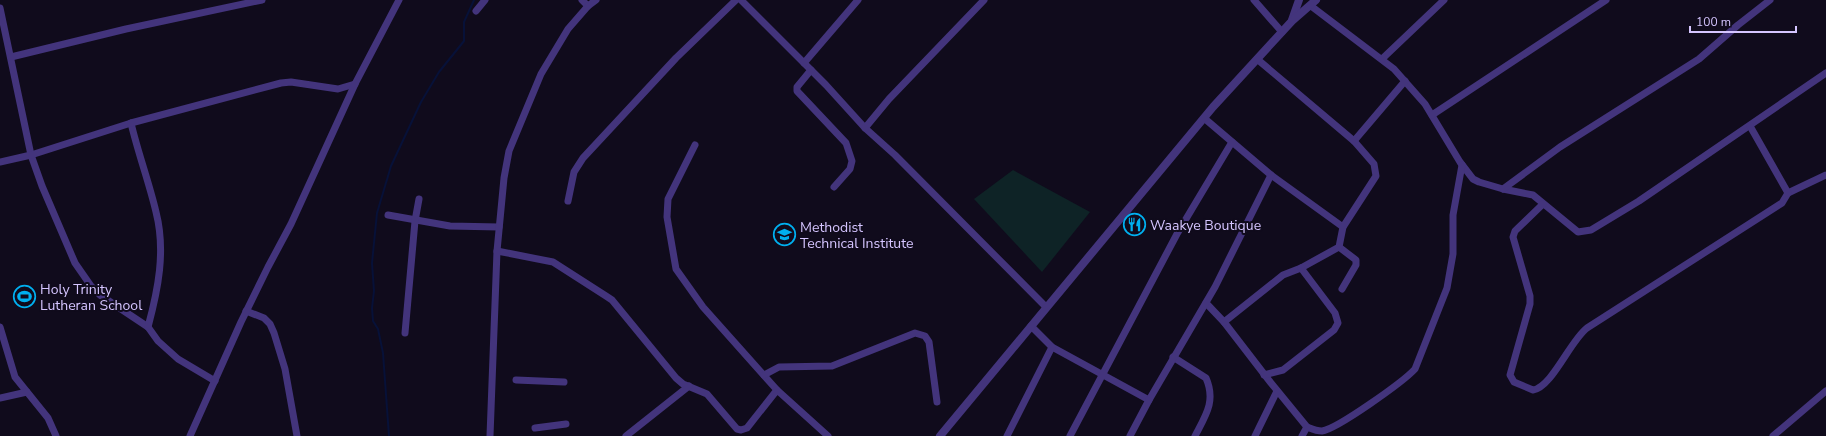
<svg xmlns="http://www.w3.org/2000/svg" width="1826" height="436" font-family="'Nunito Sans',sans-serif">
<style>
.green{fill:#0e2326}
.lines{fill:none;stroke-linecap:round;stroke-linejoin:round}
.stream{stroke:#071138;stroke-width:2}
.minor{stroke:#43347c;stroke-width:7}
.tertiary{stroke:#43347c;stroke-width:8}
.labels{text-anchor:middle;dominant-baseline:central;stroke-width:4;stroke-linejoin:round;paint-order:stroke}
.poi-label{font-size:14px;fill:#d5c5ff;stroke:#100b1c;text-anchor:start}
</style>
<rect width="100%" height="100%" fill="#100b1c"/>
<path class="green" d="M1013 170 1090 212 1042 272 974 199Z"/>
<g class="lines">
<path class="stream" d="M389 436 383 353 378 329 373 321 372 308 374 291 372 263 377 213 391 166 421 102 439 72 464 41V22L474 0"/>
<g class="minor">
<path d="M582 0 588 6"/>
<path d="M741 0 826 85 865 128 895 155 1046 307"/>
<path d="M1254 0 1282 32"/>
<path d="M1311 6 1394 69 1425 104 1460 162 1473 179 1479 182 1503 189 1533 195 1578 232 1591 230 1639 201 1826 73"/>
<path d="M0 8 31 155 42 186 75 263 91 286 100 295 148 327 158 341 178 359 215 381"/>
<path d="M476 11 485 0"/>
<path d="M11 57 126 29 262 0"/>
<path d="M1382 59 1444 0"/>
<path d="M804 63 858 0"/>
<path d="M811 70 797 87V91L846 143 852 161 850 169 834 187"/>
<path d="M1432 115 1606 0"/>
<path d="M1204 118 1271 175 1343 227"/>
<path d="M131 123C138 153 149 182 156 212 166 251 158 290 148 327"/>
<path d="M865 128 889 99 984 0"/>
<path d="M1354 141 1405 81"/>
<path d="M695 145 668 199 667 217 676 269 703 307 777 390"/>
<path d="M0 162 31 155 131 123 281 83 291 82 338 89 355 84"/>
<path d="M1503 189 1560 147 1699 59 1738 25 1770 0"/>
<path d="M1788 193 1826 175"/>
<path d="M568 201 574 172 583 158 676 58 736 0"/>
<path d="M1543 204 1515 231 1513 237 1530 296V304L1510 375 1514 382 1533 390C1552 387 1570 341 1587 328L1782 203 1788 193 1750 126"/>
<path d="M388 215 450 226 499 227"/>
<path d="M1339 247 1356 260V265L1342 289"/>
<path d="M497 251 553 262 606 296 612 300 676 378 683 384 707 394 737 429 741 430 747 428 777 390 828 436"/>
<path d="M1206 303 1224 322 1271 383 1307 427C1312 429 1316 431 1322 431 1337 429 1403 382 1415 369L1447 288 1453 254V215L1462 165"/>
<path d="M246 311 264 318 270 324 274 333 285 369 297 436"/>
<path d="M1224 322 1283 275 1301 268 1339 247 1343 227 1376 176 1374 164 1354 141 1257 59"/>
<path d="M1031 326 1052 347 1149 400"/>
<path d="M0 327 15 377 48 418 56 436"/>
<path d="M405 333 415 221 419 199"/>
<path d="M1173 357 1206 378C1216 401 1206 415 1195 436"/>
<path d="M764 375 779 367 832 366 915 333 925 336 929 342 937 402"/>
<path d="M1264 375 1283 370 1334 330 1338 323 1335 313 1301 268"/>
<path d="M516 380 564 382"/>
<path d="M0 398 27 392"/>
<path d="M535 428 566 424"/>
<path d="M190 436 241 322 268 267 291 224 355 84 399 0"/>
<path d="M490 436 497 251 504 178 509 151 541 74 568 29 588 6 596 0"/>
<path d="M626 436 689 386"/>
<path d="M1007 436 1052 347"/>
<path d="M1070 436 1177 234 1232 142"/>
<path d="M1130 436 1149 400 1215 287 1271 175"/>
<path d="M1255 436 1277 391"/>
<path d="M1302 436 1307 427"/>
<path d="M1773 436 1826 391"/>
</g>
<g class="tertiary">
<path d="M1292 20 1299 0"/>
<path d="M940 436 1213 107 1292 21 1316 0"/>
</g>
</g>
<defs>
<symbol id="restaurant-ring" viewBox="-11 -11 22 22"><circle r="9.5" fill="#100b1c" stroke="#00b0f0" stroke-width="1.5"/><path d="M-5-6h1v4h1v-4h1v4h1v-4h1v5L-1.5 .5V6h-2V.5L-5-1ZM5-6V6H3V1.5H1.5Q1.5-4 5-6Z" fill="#00b0f0"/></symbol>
<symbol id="school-ring" viewBox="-11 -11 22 22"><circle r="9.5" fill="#100b1c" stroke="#00b0f0" stroke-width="1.5"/><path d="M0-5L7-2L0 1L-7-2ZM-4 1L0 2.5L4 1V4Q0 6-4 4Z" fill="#00b0f0"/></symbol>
<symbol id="stadium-ring" viewBox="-11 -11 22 22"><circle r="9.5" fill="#100b1c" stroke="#00b0f0" stroke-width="1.5"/><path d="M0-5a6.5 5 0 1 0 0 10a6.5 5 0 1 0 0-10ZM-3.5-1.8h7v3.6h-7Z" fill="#00b0f0"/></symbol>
</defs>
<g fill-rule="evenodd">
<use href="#restaurant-ring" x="1122" y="212" width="25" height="25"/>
<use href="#school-ring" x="772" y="222" width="25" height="25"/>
<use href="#stadium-ring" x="12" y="284" width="25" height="25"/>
</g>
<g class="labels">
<g class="poi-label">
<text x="1150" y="225">Waakye Boutique</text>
<text x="800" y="227">Methodist<tspan x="800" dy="16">Technical Institute</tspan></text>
<text x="40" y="289">Holy Trinity<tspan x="40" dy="16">Lutheran School</tspan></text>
</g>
</g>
<path d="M1690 26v6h106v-6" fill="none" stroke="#d5c5ff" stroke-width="2"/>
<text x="1696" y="26" font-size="12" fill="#d5c5ff" stroke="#100b1c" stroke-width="3" paint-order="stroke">100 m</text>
</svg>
